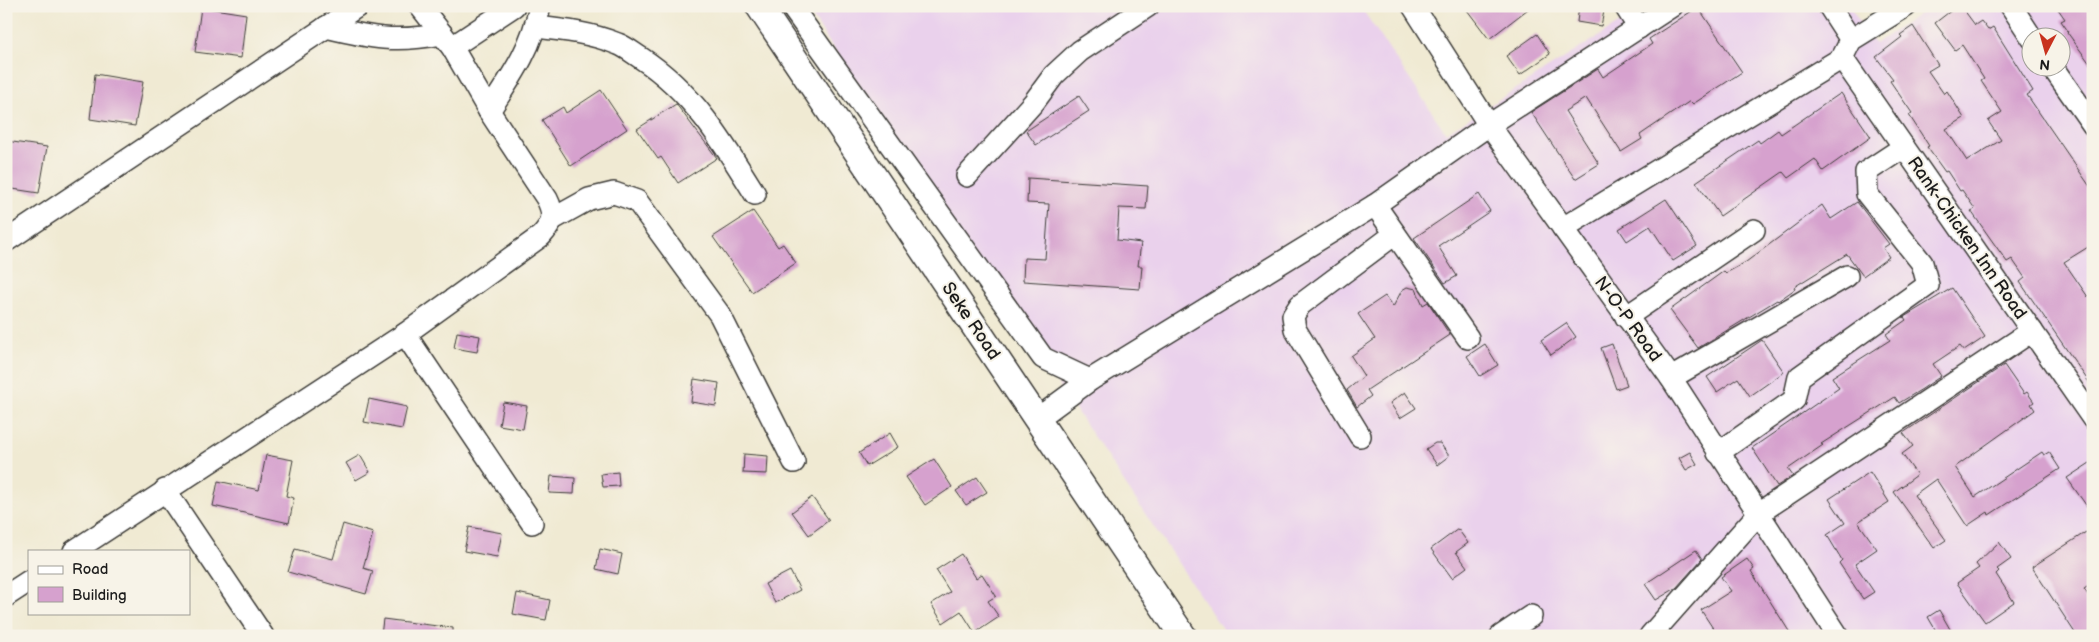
<svg xmlns="http://www.w3.org/2000/svg" width="2099" height="642" font-family="'Balsamiq Sans',sans-serif">
<style>
.built{fill:#ead1ec;fill-rule:evenodd}
.building{fill:#d6a1ce}
.lines{fill:none;stroke-linecap:round;stroke-linejoin:round}
.minor-casing{stroke:#3c3b37;stroke-width:24}
.major-casing{stroke:#3c3b37;stroke-width:29}
.minor{stroke:#fff;stroke-width:21}
.major{stroke:#fff;stroke-width:26}
.labels{text-anchor:middle;dominant-baseline:central;stroke-width:4;stroke-linejoin:round;paint-order:stroke}
.street-label{font-size:18px;fill:#1c1c1c;stroke:#f7f3e8}
</style>
<rect width="100%" height="100%" fill="#f7f3e8"/>
<filter id="ink" filterUnits="userSpaceOnUse"><feTurbulence type="fractalNoise" baseFrequency=".02" numOctaves="2"/><feDisplacementMap in="SourceGraphic" scale="10" xChannelSelector="R" yChannelSelector="G"/><feConvolveMatrix kernelMatrix="1 2 1 2 8 2 1 2 1" color-interpolation-filters="sRGB"/></filter>
<filter id="wash" filterUnits="userSpaceOnUse"><feTurbulence type="fractalNoise" baseFrequency=".0096" numOctaves="4" result="noise"/><feDisplacementMap in="SourceGraphic" scale="20" xChannelSelector="R" yChannelSelector="G"/><feGaussianBlur stdDeviation="1.12" result="paint"/><feColorMatrix in="noise" values="0 0 0 0 0 0 0 0 0 0 0 0 0 0 0 0 0 1.4 0 .05"/><feComposite in="paint" operator="in"/></filter>
<g filter="url(#wash)">
<rect width="100%" height="100%" fill="#f0ead3"/>
<path class="built" d="M805 6H1360L1446 133 1647 6H1849L1875 44 1931 6H2093V636H1227ZM2032 38H2062V68H2032Z"/>
<g id="blocks">
<g class="building">
<path d="M1464 6H1532L1489 39Z"/>
<path d="M1579 6H1605L1601 26 1577 22Z"/>
<path d="M1957 6H1961L1975 25 1981 21 1988 30 1993 27 2033 91 2027 95 2093 191V244L2064 262 2088 297 2093 294V388L2020 282 2025 278 2012 259 2007 262 1971 211 1975 209 1962 190 1960 191 1947 171 1945 172 1927 147 1929 146 1909 115 1912 113 1890 81 1893 79 1876 57 1902 37 1900 35 1913 26 1938 65 1928 71 1944 94 1947 91 1964 118 1946 129 1967 161 2001 140 1988 121 2002 112 1981 81 1984 79 1962 45 1955 50 1935 23Z"/>
<path d="M2056 6H2093V68L2067 32 2068 31 2061 21 2065 19Z"/>
<path d="M201 7 246 14 241 58 195 52Z"/>
<path d="M1698 7 1742 72 1693 104 1690 101 1640 135 1642 139 1621 152 1586 98 1565 111 1599 164 1575 179 1531 112 1598 69 1603 77 1652 44 1649 39Z"/>
<path d="M1537 34 1550 54 1520 75 1506 56Z"/>
<path d="M95 74 143 82 135 126 90 119Z"/>
<path d="M601 90 627 129 571 166 542 120 563 107 566 113Z"/>
<path d="M1841 93 1871 137 1823 171 1815 159 1788 178 1783 172 1720 216 1696 182 1758 140 1760 143 1778 130 1781 134Z"/>
<path d="M1079 96 1089 111 1036 145 1026 131Z"/>
<path d="M676 104 717 158 678 183 661 157 658 159 637 129Z"/>
<path d="M6 141 47 147 39 193 6 188Z"/>
<path d="M1028 178 1148 186 1146 209 1119 208 1117 240 1141 243 1138 266H1142L1140 289 1023 281 1024 258 1045 259 1049 204 1027 203Z"/>
<path d="M1479 194 1490 211 1438 246 1457 276 1445 283 1414 238Z"/>
<path d="M1666 199 1697 246 1673 261 1650 226 1627 241 1619 229Z"/>
<path d="M1857 202 1889 244 1883 248 1889 257 1863 276 1847 254 1794 287 1795 289 1778 301 1777 300 1698 348 1670 310 1724 271 1726 273 1746 262 1822 205 1831 219Z"/>
<path d="M753 211 778 247 783 244 796 263 752 292 713 237Z"/>
<path d="M1407 287 1416 289 1423 305 1428 302 1450 335 1367 390 1371 396 1357 407 1347 390 1364 376 1351 356 1375 339 1358 314 1385 296 1393 307 1402 290Z"/>
<path d="M1952 288 1985 337 1964 351 1960 346 1933 364 1941 376 1922 389 1899 403 1895 397 1821 444 1823 445 1788 469 1793 476 1777 486 1752 448 1839 388 1832 377 1890 340 1886 334 1906 320 1904 317Z"/>
<path d="M1566 323 1576 337 1551 355 1541 340Z"/>
<path d="M457 332 480 336 477 352 454 348Z"/>
<path d="M1762 340 1784 372 1750 396 1738 378 1717 392 1707 377Z"/>
<path d="M1485 344 1498 365 1480 376 1467 356Z"/>
<path d="M1612 344 1627 385 1616 389 1601 348Z"/>
<path d="M2004 365 2024 394 2027 392 2034 402 2031 404 2035 410 1955 467 1975 497 2042 452 2044 455 2049 452 2060 469 1989 515 1988 512 1967 526 1936 479 1914 495 1946 540 1934 548 1894 492 1917 475 1902 454 1913 446 1903 433Z"/>
<path d="M694 379 719 383 716 406 691 402Z"/>
<path d="M1405 392 1416 408 1400 418 1390 403Z"/>
<path d="M369 399 407 407 402 429 364 422Z"/>
<path d="M503 402 527 406 523 429 499 425Z"/>
<path d="M890 433 898 447 867 466 859 453Z"/>
<path d="M1435 443H1440L1449 456 1437 465 1426 449Z"/>
<path d="M1690 452 1697 464 1686 470 1679 458Z"/>
<path d="M744 454 768 456 767 474 743 473Z"/>
<path d="M266 455 293 460 286 496 294 498 289 523 213 506 218 481 259 490Z"/>
<path d="M360 455 370 472 356 480 346 463Z"/>
<path d="M934 459 952 487 925 505 906 477Z"/>
<path d="M2093 461V515L2067 478Z"/>
<path d="M618 472 619 486 603 487 601 474Z"/>
<path d="M1870 472 1889 502 1858 522 1877 549 1855 564 1874 592 1863 599 1839 563 1842 560 1827 535 1845 523 1829 499Z"/>
<path d="M551 476 575 478 574 494 549 493Z"/>
<path d="M977 477 987 492 966 505 956 491Z"/>
<path d="M812 497 829 520 809 535 792 512Z"/>
<path d="M343 524 373 533 363 568 373 571 366 594 288 572 295 549 333 559Z"/>
<path d="M469 527 502 533 497 557 464 551Z"/>
<path d="M1458 529 1468 543 1456 552 1467 567 1452 578 1431 549Z"/>
<path d="M2086 532 2093 542V583L2084 589 2093 602V636H2077L2032 567Z"/>
<path d="M1999 542 2011 559 1997 569 1999 571 1996 574 2014 602 1985 622 1957 583 1979 568 1976 564Z"/>
<path d="M600 549 622 554 618 574 596 569Z"/>
<path d="M1696 550 1702 559 1676 588 1656 600 1645 584Z"/>
<path d="M961 554 976 578 982 574 996 596 988 601 999 617 975 633 961 611 943 623 931 604 950 592 936 570Z"/>
<path d="M1747 559 1754 569 1751 571 1792 636H1718L1701 610 1731 591 1721 577Z"/>
<path d="M790 571 800 590 775 603 765 584Z"/>
<path d="M517 593 550 600 546 620 513 614Z"/>
<path d="M1939 610 1954 636H1939L1928 617Z"/>
<path d="M383 619 453 628V636H381Z"/>
</g>
</g>
</g>
<g filter="url(#ink)">
<use href="#blocks" fill-opacity="0" stroke="#3c3b37" stroke-width="1"/>
<g class="lines">
<defs>
<g id="minor">
<path d="M791 6 1043 358 1090 380"/>
<path d="M1413 6 1489 125 1671 378 1838 636"/>
<path d="M1625 6 1639 28"/>
<path d="M1829 6 1851 40"/>
<path d="M2011 6 2032 38"/>
<path d="M326 27C372 38 395 43 442 34"/>
<path d="M536 27C564 30 591 33 618 44 626 47 633 53 641 58 693 92 723 142 755 194"/>
<path d="M452 47 514 6"/>
<path d="M1842 58 2093 419"/>
<path d="M2053 68 2093 125"/>
<path d="M489 111C512 76 532 48 540 6"/>
<path d="M967 176 1034 102 1054 75 1080 51 1148 6"/>
<path d="M1375 205 1468 338"/>
<path d="M553 219 589 199 614 193 637 201 720 315 794 462"/>
<path d="M1563 228 1842 58 1851 40 1906 6"/>
<path d="M6 241 358 6"/>
<path d="M1626 317 1754 230"/>
<path d="M405 334 532 523"/>
<path d="M1671 378 1847 276"/>
<path d="M1037 419 1090 380 1375 205 1489 125 1672 6"/>
<path d="M1360 436 1295 329 1293 316 1300 305 1395 234"/>
<path d="M1718 453 1794 400 1799 377 1928 285 1922 263 1867 194 1866 172 1904 147"/>
<path d="M165 490 263 636"/>
<path d="M74 551 405 334 541 236C553 223 555 215 547 199L489 111 452 47 420 6"/>
<path d="M6 596 29 581"/>
<path d="M1501 636 1531 616"/>
<path d="M1650 636 1759 513 2032 331"/>
</g>
<path id="major" d="M759 6 1183 636"/>
</defs>
<use href="#minor" class="minor-casing"/>
<use href="#major" class="major-casing"/>
<use href="#minor" class="minor"/>
<use href="#major" class="major"/>
</g>
</g>
<g class="labels">
<g class="street-label">
<text transform="translate(1967 238) rotate(55)">Rank-Chicken Inn Road</text>
<text transform="translate(1628 319) rotate(54)">N-O-P Road</text>
<text transform="translate(971 321) rotate(56)">Seke Road</text>
</g>
</g>
<rect width="2099" height="642" fill="none" stroke="#f7f3e8" stroke-width="25"/>
<rect x="28" y="550" width="162" height="65" fill="#f7f3e8" stroke="#9f9d96"/>
<rect x="38" y="566" width="25" height="8" fill="#ffffff" stroke="#9f9d96"/>
<text x="72" y="574" font-size="15" fill="#1c1c1c">Road</text>
<rect x="38" y="587" width="25" height="15" fill="#d6a1ce" stroke="#9f9d96"/>
<text x="72" y="600" font-size="15" fill="#1c1c1c">Building</text>
<g transform="translate(2046 52) rotate(186)"><circle r="24" fill="#f7f3e8" stroke="#9f9d96"/>
<path d="M0-4L9 19L0 12L-9 19Z" fill="#c8321e"/>
<text y="-8" font-size="14" font-weight="bold" text-anchor="middle" fill="#1c1c1c">N</text>
</g>
</svg>
